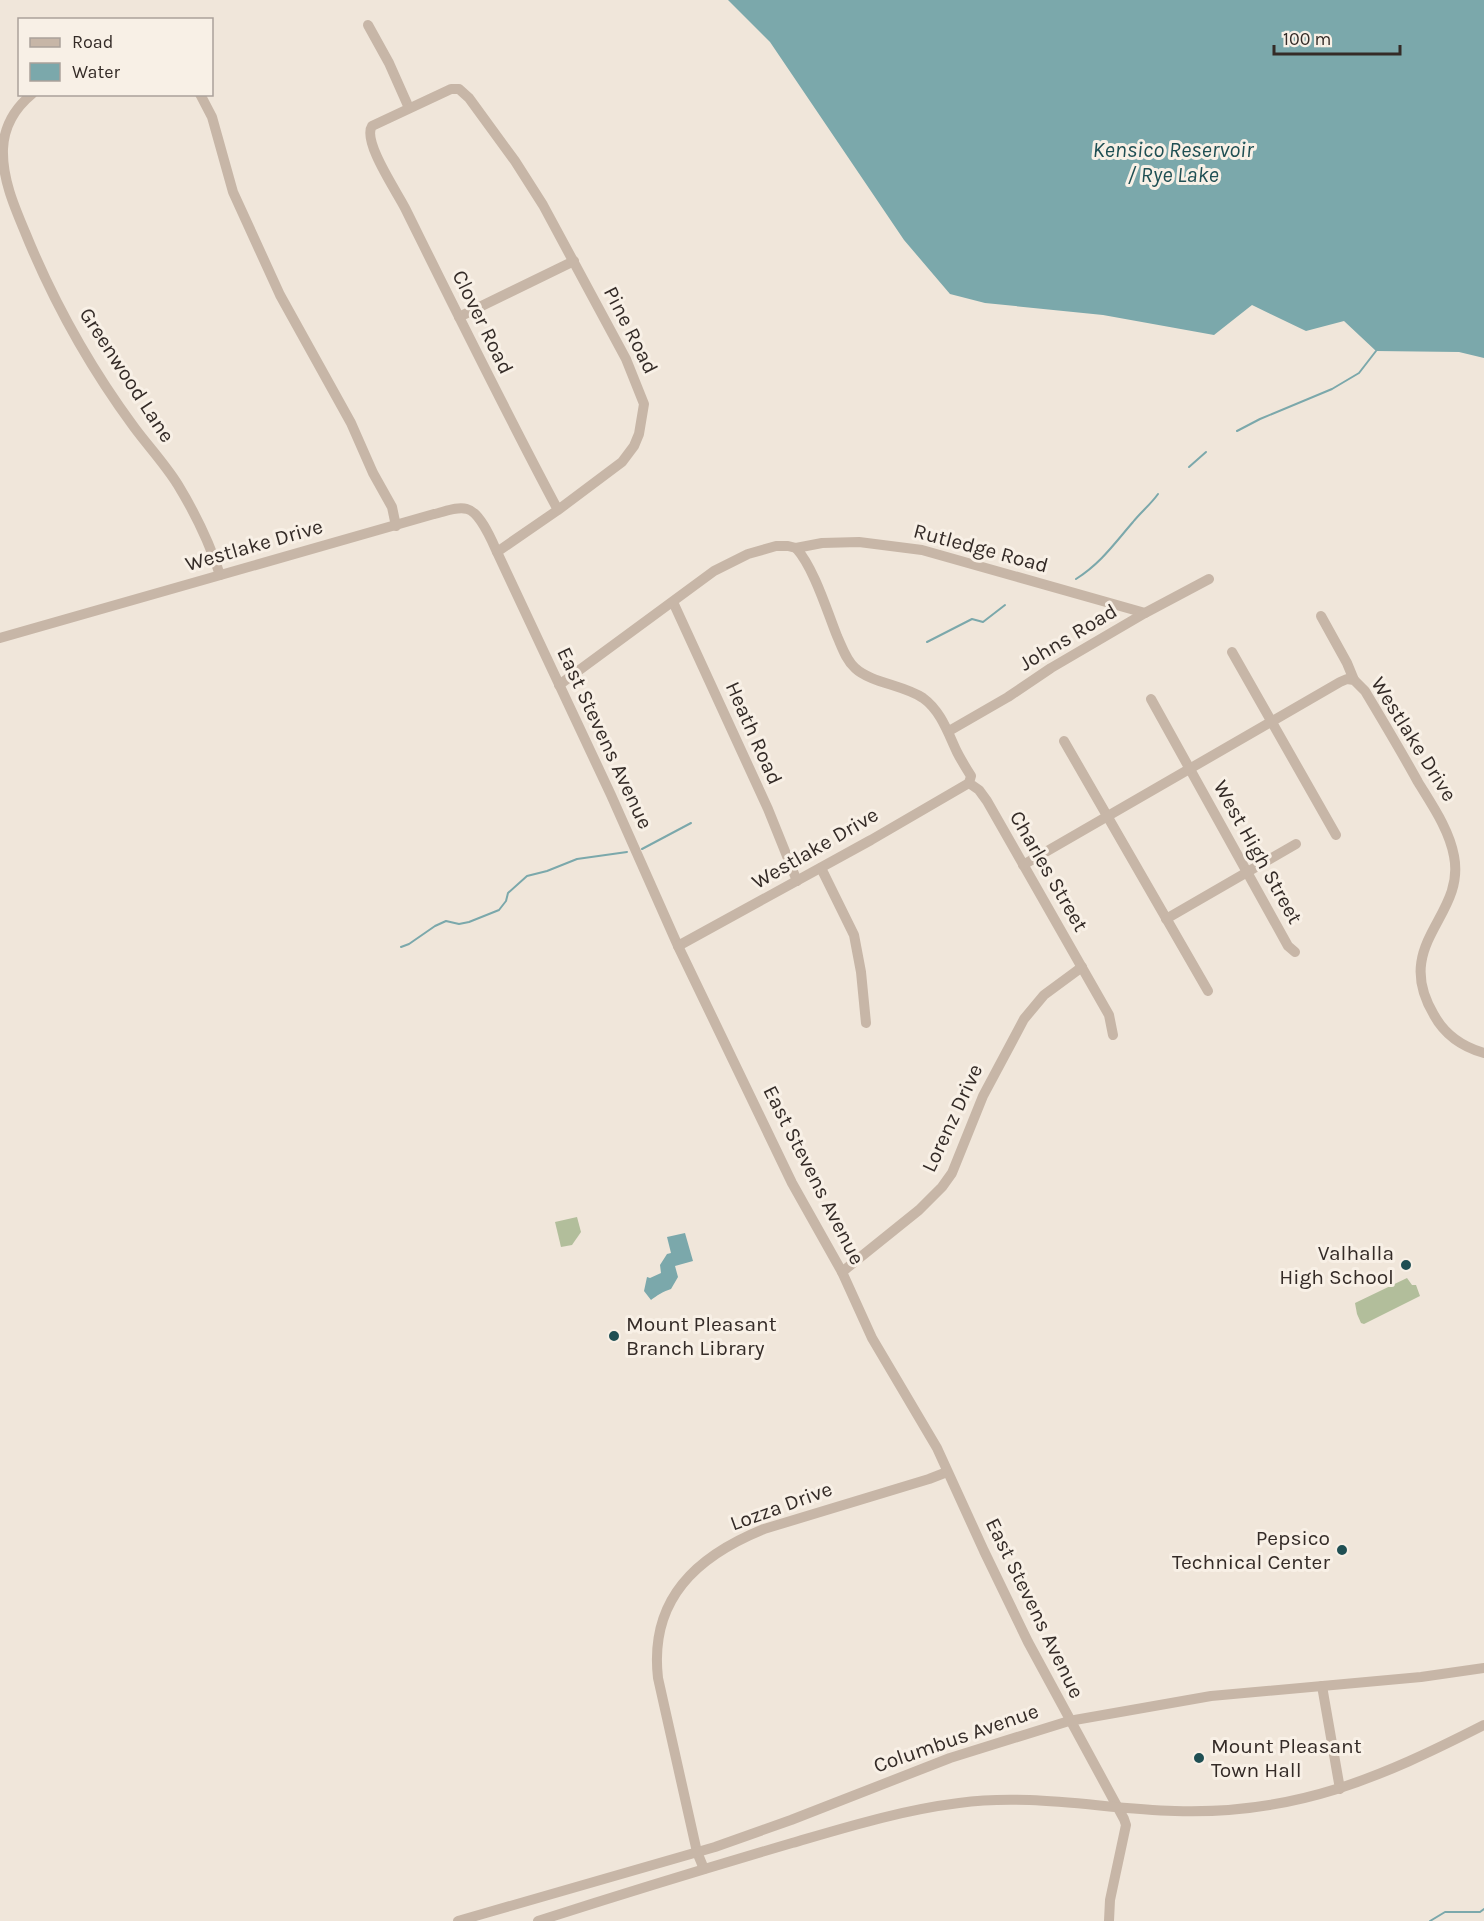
<svg xmlns="http://www.w3.org/2000/svg" width="1484" height="1921" font-family="Karla,sans-serif">
<style>
.green{fill:#b2be9b}
.water{fill:#7ba8ab}
.lines{fill:none;stroke-linecap:round;stroke-linejoin:round}
.stream{stroke:#7ba8ab;stroke-width:2}
.minor{stroke:#c7b6a7;stroke-width:10}
.poi-dot{fill:#1f4f53;stroke:#f8f0e6;stroke-width:2}
.labels{text-anchor:middle;dominant-baseline:central;stroke-width:6;stroke-linejoin:round;paint-order:stroke}
.street-label{font-size:21px;fill:#342b27;stroke:#f8f0e6}
.poi-label{font-size:21px;fill:#342b27;stroke:#f8f0e6;text-anchor:end}
.water-label{font-size:22px;font-style:italic;fill:#1f4f53;stroke:#f8f0e6}
</style>
<rect width="100%" height="100%" fill="#f0e6da"/>
<g class="green">
<path d="M577 1217 581 1232 572 1245 561 1247 555 1222Z"/>
<path d="M1407 1278 1412 1285H1416L1420 1296 1364 1324 1361 1323 1357 1314 1355 1303Z"/>
</g>
<g class="water">
<path d="M728 0H1484V358L1459 352 1376 351 1344 321 1306 331 1252 305 1214 335 1103 315 985 303 950 294 904 240 770 42Z"/>
<path d="M685 1233 693 1261 675 1266 678 1277 671 1289C664 1291 656 1296 651 1300L644 1291 647 1277 650 1278 661 1273 660 1265 667 1254 671 1253 667 1237Z"/>
</g>
<g class="lines">
<g class="stream">
<path d="M1237 431 1260 419 1332 389 1359 373 1376 351"/>
<path d="M1189 467 1206 452"/>
<path d="M1076 579C1101 563 1114 544 1133 522 1141 512 1151 504 1158 494"/>
<path d="M927 642 972 619 983 622 1005 605"/>
<path d="M642 849 691 823"/>
<path d="M401 947 409 944 435 926 446 921 459 924 469 922 499 910 506 901 508 893 527 876 547 871 577 859 627 852"/>
<path d="M1430 1921 1445 1912H1480L1484 1909"/>
</g>
<g class="minor">
<path d="M368 25 389 63 409 108"/>
<path d="M32 94C15 108 4 127 3 149 2 178 14 206 25 232 53 301 89 366 134 427 148 446 165 464 178 485 195 513 210 544 220 575"/>
<path d="M200 94 212 117 233 192 280 295 351 423 373 473 392 507 396 526"/>
<path d="M459 317 574 261"/>
<path d="M796 548C814 568 827 611 837 636 842 647 846 660 855 668 871 683 904 685 923 698 941 711 948 733 957 752 961 760 966 768 971 776L969 783 979 790 987 801 1109 1015 1113 1035"/>
<path d="M497 552 558 510 622 462 634 446 639 434 644 404 626 359 543 205 515 161 469 98 459 89H451L372 126C362 141 397 192 405 208 455 309 505 411 558 510"/>
<path d="M673 602 768 809 797 881"/>
<path d="M1321 616 1347 663 1354 680"/>
<path d="M0 638 434 514C444 512 457 506 467 509 480 512 492 541 497 552L611 795 678 946 792 1183 842 1272 872 1338 937 1448 984 1551 1028 1642 1124 1819 1126 1825 1110 1900 1109 1921"/>
<path d="M1232 652 1336 835"/>
<path d="M559 685 714 571 748 554 776 546H788L796 548 822 543 859 542 922 550 1145 613"/>
<path d="M1151 699 1288 946 1295 952"/>
<path d="M949 731 1008 697 1051 668 1145 613 1209 579"/>
<path d="M1064 741 1208 991"/>
<path d="M1023 865 1340 682 1347 679 1354 680 1365 691C1383 721 1401 751 1418 782 1432 805 1449 829 1454 856 1466 917 1391 943 1434 1015 1445 1035 1463 1047 1484 1053"/>
<path d="M821 868 854 935 861 972 866 1023"/>
<path d="M1166 919 1296 844"/>
<path d="M678 946 871 840 969 783"/>
<path d="M842 1272 919 1210 942 1187 952 1173 983 1096 1024 1019 1044 995 1082 967"/>
<path d="M1322 1686 1340 1789"/>
<path d="M704 1869 697 1852 658 1678C649 1599 697 1556 764 1529L929 1479 947 1472"/>
<path d="M458 1921 715 1847 791 1820 950 1758 1069 1721 1211 1696 1421 1677 1484 1668"/>
<path d="M538 1921C622 1894 707 1868 792 1843 847 1827 902 1810 959 1803 1032 1793 1103 1809 1175 1811 1295 1815 1380 1778 1484 1725"/>
</g>
</g>
<g class="poi-dot">
<circle cx="1406" cy="1265" r="6"/>
<circle cx="614" cy="1336" r="6"/>
<circle cx="1342" cy="1550" r="6"/>
<circle cx="1199" cy="1758" r="6"/>
</g>
<g class="labels">
<g class="street-label">
<text transform="translate(483 322) rotate(64)">Clover Road</text>
<text transform="translate(631 330) rotate(63)">Pine Road</text>
<text transform="translate(127 375) rotate(57)">Greenwood Lane</text>
<text transform="translate(254 545) rotate(-16)">Westlake Drive</text>
<text transform="translate(981 548) rotate(15)">Rutledge Road</text>
<text transform="translate(1068 637) rotate(-31)">Johns Road</text>
<text transform="translate(754 733) rotate(66)">Heath Road</text>
<text transform="translate(605 738) rotate(65)">East Stevens Avenue</text>
<text transform="translate(1414 739) rotate(58)">Westlake Drive</text>
<text transform="translate(815 848) rotate(-30)">Westlake Drive</text>
<text transform="translate(1258 852) rotate(61)">West High Street</text>
<text transform="translate(1049 871) rotate(60)">Charles Street</text>
<text transform="translate(952 1118) rotate(-65)">Lorenz Drive</text>
<text transform="translate(814 1175) rotate(63)">East Stevens Avenue</text>
<text transform="translate(781 1506) rotate(-20)">Lozza Drive</text>
<text transform="translate(1035 1608) rotate(64)">East Stevens Avenue</text>
<text transform="translate(956 1738) rotate(-19)">Columbus Avenue</text>
</g>
<g class="poi-label">
<text x="1394" y="1253">Valhalla<tspan x="1394" dy="24">High School</tspan></text>
<text x="626" y="1324" text-anchor="start">Mount Pleasant<tspan x="626" dy="24">Branch Library</tspan></text>
<text x="1330" y="1538">Pepsico<tspan x="1330" dy="24">Technical Center</tspan></text>
<text x="1211" y="1746" text-anchor="start">Mount Pleasant<tspan x="1211" dy="24">Town Hall</tspan></text>
</g>
<g class="water-label">
<text x="1173" y="150">Kensico Reservoir<tspan x="1173" dy="25">/ Rye Lake</tspan></text>
</g>
</g>
<rect x="18" y="18" width="195" height="78" fill="#f8f0e6" stroke="#aaa19a" stroke-width="1.5"/>
<rect x="30" y="38" width="30" height="9" fill="#c7b6a7" stroke="#aaa19a" stroke-width="1.5"/>
<text x="72" y="48" font-size="18" fill="#342b27">Road</text>
<rect x="30" y="63" width="30" height="18" fill="#7ba8ab" stroke="#aaa19a" stroke-width="1.5"/>
<text x="72" y="78" font-size="18" fill="#342b27">Water</text>
<path d="M1274 45v9h126v-9" fill="none" stroke="#342b27" stroke-width="3"/>
<text x="1283" y="45" font-size="18" fill="#342b27" stroke="#f8f0e6" stroke-width="4.5" paint-order="stroke">100 m</text>
</svg>
